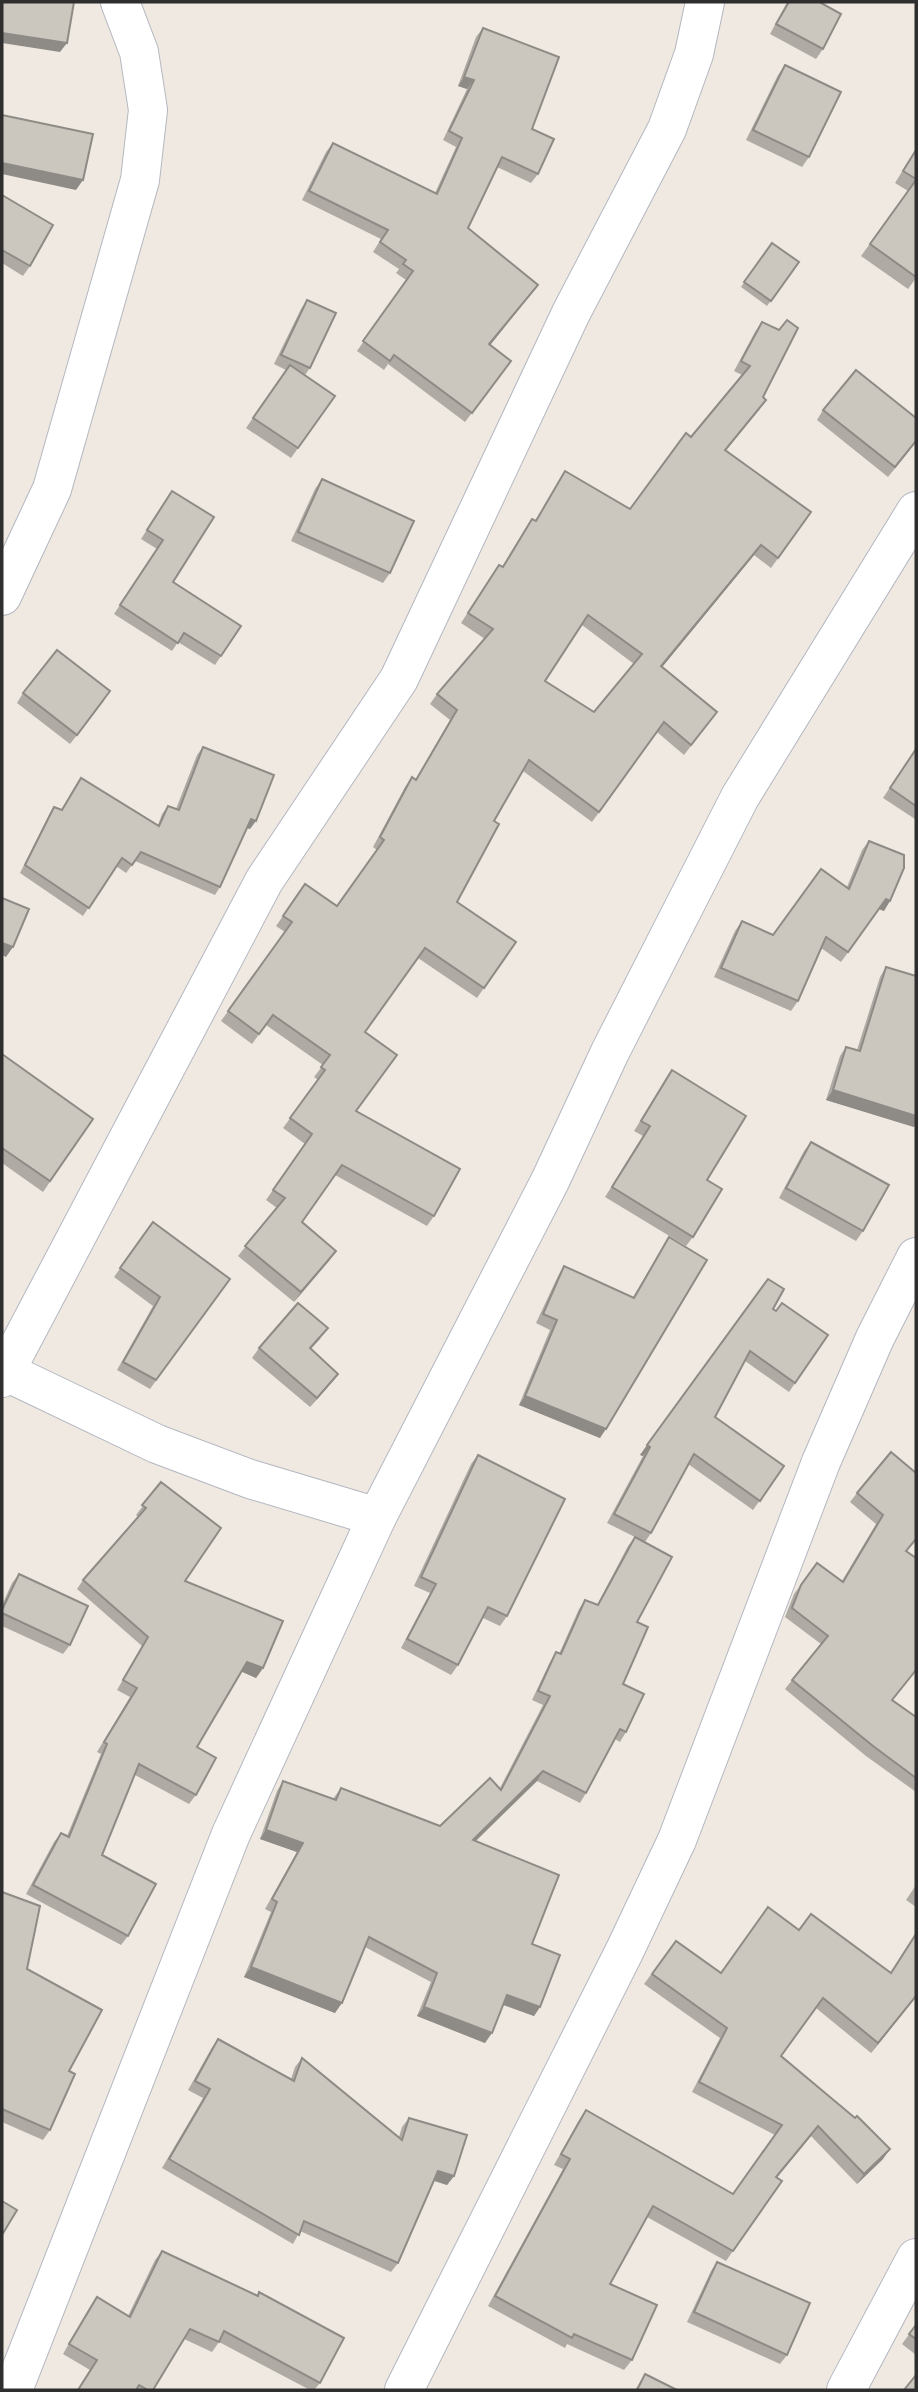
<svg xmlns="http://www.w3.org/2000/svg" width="918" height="2392" font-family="Ubuntu,sans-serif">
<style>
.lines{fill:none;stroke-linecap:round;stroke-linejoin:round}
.street-casing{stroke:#b4b7c1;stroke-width:40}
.street{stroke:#fff;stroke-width:38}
.wall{fill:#afaba4;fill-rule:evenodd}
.shaded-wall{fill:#8e8b86}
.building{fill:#cbc7bf;stroke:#8e8b86;stroke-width:2;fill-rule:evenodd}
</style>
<rect width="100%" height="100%" fill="#efe9e1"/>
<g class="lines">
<defs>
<g id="street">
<path d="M2 596 52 489 140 180 148 110 139 52 120 2"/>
<path d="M2 1370 157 1444 250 1479 377 1517"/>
<path d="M2 1378 264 881 399 679 571 313 667 129 694 54 705 2"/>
<path d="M13 2390 231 1834 377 1517 550 1181 610 1052 740 797 916 511"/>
<path d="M404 2390 625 1950 677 1840 821 1462 875 1338 916 1257"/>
<path d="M846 2390 916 2258"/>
</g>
</defs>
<use href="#street" class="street-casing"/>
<use href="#street" class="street"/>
</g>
<g class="wall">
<path d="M787 2H821L823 49 816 59 770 34Z"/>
<path d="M483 28 532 129 538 174 531 183 497 167 468 228 531 294 490 345 511 361 465 422 388 364 384 370 357 351 406 280 396 273 399 269 373 252 381 239 302 200 326 152 333 143 435 193 456 147 443 140 467 89 458 86 476 37Z"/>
<path d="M785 65 809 157 802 167 746 140 778 75Z"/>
<path d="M916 149V278L908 289 861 256 908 191 895 183Z"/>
<path d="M2 195 30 266 23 276 2 263Z"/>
<path d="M772 243 799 262 767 306 741 287Z"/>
<path d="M307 300 310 368 305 375 335 396 291 458 246 428 286 370 274 364 301 309Z"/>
<path d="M762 322 763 397 766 400 726 450 811 512 771 568 754 555 662 667 717 712 684 755 657 732 592 822 523 771 494 821 457 902 516 942 477 998 418 958 365 1032 356 1111 434 1216 427 1226 335 1175 302 1222 336 1251 294 1302 238 1256 277 1208 266 1200 305 1144 283 1128 318 1080 314 1077 323 1065 266 1025 252 1044 221 1021 285 932 276 926 305 884 337 906 377 850 373 847 405 787 412 777 416 779 450 720 430 704 437 694 485 639 461 623 499 565 502 567 532 519 535 521 565 471 630 509 742 375 734 371 755 332ZM582 625 634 664 594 712 545 681Z"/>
<path d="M823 410 916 418V442L888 477 817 420Z"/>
<path d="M322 479 390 573 383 583 291 541 315 489Z"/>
<path d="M166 500 173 582 241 626 215 665 178 642 172 651 114 614 157 549 141 539Z"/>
<path d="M23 693 104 701 70 744 17 703Z"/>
<path d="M203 747 250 829 247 828 220 887 215 895 135 861 126 873 116 866 83 916 20 873 49 815 54 807 61 810 81 778 158 825 162 814 168 806 176 809 197 755Z"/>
<path d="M916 748V816L915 819 883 798Z"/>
<path d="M869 841 884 911 879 909 841 962 821 948 798 1001 791 1011 714 977 735 931 742 921 773 935 847 887 862 850Z"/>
<path d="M886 967 916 976V1124L914 1127 826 1100 840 1056 846 1047 857 1050 880 977Z"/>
<path d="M2 1054 93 1119 43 1192 2 1163Z"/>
<path d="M672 1070 707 1180 693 1237 686 1246 605 1197 643 1136 634 1131Z"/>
<path d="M811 1142 863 1231 856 1241 779 1198 804 1151Z"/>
<path d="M153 1222 230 1279 150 1389 117 1370 153 1306 114 1277Z"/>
<path d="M669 1237 600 1438 519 1405 550 1330 536 1323 558 1276 564 1266 633 1297Z"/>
<path d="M773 1309 828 1335 789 1392 745 1361 715 1417 784 1466 753 1510 688 1464 651 1533 645 1542 637 1622 623 1684 626 1732 620 1742 615 1739 586 1793 580 1803 537 1781 476 1841 532 1944 540 2007 534 2016 503 2005 485 2043 417 2016 431 1982 365 1947 335 2013 244 1977 271 1912 265 1909 297 1852 260 1839 277 1791 283 1781 333 1799 341 1788 440 1826 500 1788 543 1705 532 1700 550 1662 556 1652 559 1654 579 1609 585 1600 597 1605 628 1546 635 1537 607 1523 643 1456 640 1455Z"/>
<path d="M321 1338 311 1349 338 1374 310 1407 252 1358 259 1348Z"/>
<path d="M891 1452 907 1552 916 1671 893 1700 916 1717V1792L866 1756 785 1689 821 1644 785 1617 794 1594 817 1563 842 1581 876 1524 850 1502 857 1493Z"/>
<path d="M478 1455 507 1616 500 1626 483 1618 458 1665 451 1675 401 1648 430 1593 414 1586 471 1464Z"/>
<path d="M161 1482 185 1581 263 1668 256 1678 241 1671 197 1747 196 1795 189 1804 135 1775 102 1855 128 1936 121 1945 26 1894 54 1842 61 1833 67 1836 101 1754 97 1752 130 1697 117 1690 142 1646 77 1589 83 1580 138 1517 136 1515Z"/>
<path d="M19 1574 70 1645 63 1654 2 1626V1605L12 1583Z"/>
<path d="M916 1885V1907L906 1900Z"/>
<path d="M2 1892 27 1969 69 2071 50 2130 43 2140 2 2122Z"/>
<path d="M799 1930 916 1997 871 2053 816 2008 781 2056 883 2159 857 2184 811 2136 777 2177 782 2181 726 2261 647 2217 610 2284 632 2360 624 2370 567 2344 565 2348 488 2306 563 2169 554 2165 579 2120 586 2110 733 2194 775 2135 692 2092 720 2038 644 1984 676 1941 721 1973Z"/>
<path d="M218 2039 291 2079 295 2067 302 2058 399 2137 402 2127 409 2118 454 2176 447 2185 434 2181 398 2263 391 2272 300 2231 293 2244 162 2168 203 2098 188 2090 211 2049Z"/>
<path d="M162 2251 257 2295 259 2292 320 2383 314 2390H310L219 2342 212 2352 184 2339 153 2390H77L90 2370 63 2354 90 2307 97 2297 128 2316 155 2260Z"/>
<path d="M717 2262 787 2355 780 2364 687 2322 711 2271Z"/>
<path d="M916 2325V2355L902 2344Z"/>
<path d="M645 2374 677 2390H635Z"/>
</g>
<g class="shaded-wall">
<path d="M2 33 67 43 60 52 2 43Z"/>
<path d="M464 77 474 80 467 89 458 86Z"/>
<path d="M2 163 83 180 76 190 2 174Z"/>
<path d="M538 285 531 294 483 354 489 344Z"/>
<path d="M766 400 759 410 718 460 725 450Z"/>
<path d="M761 545 754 555 654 677 661 666Z"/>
<path d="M251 819 256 821 250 829 245 827Z"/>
<path d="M886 899 890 901 884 911 879 909 841 962Z"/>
<path d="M2 943 13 947 6 957 2 955Z"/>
<path d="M833 1090 916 1116V1124L914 1127 826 1100Z"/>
<path d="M336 1251 329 1261 294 1302 301 1292Z"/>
<path d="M338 1374 331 1383 310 1407 317 1398Z"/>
<path d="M525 1396 606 1429 600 1438 519 1405Z"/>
<path d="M647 1445 650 1447 643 1456 640 1455Z"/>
<path d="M247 1662 263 1668 256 1678 240 1671Z"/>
<path d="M543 1771 537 1781 467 1849 473 1840Z"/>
<path d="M266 1830 303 1843 297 1852 260 1839Z"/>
<path d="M251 1967 342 2003 335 2013 244 1977Z"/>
<path d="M507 1995 540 2007 534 2016 501 2004Z"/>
<path d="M916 1996V1997L871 2053 878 2043Z"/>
<path d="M424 2007 492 2033 485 2043 417 2016Z"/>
<path d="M818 2126 811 2136 769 2187 776 2177Z"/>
<path d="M890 2149 883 2159 857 2184 864 2174Z"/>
<path d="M438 2171 454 2176 447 2185 432 2180Z"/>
</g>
<g class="building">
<path d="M2 2H74L67 43 2 33Z"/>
<path d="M789 2H821V3L841 14 823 49 776 24Z"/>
<path d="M483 28 559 57 532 129 554 139 538 174 502 157 468 228 538 285 489 344 511 361 472 413 394 355 390 361 363 341 413 271 403 264 406 260 380 242 388 230 309 191 333 143 437 194 462 138 449 131 474 80 464 77Z"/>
<path d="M785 65 841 92 809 157 753 130Z"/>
<path d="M2 115 93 134 83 180 2 163Z"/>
<path d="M916 150V179L903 171Z"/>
<path d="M916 180V277L870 244Z"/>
<path d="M2 195 53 225 30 266 2 250Z"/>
<path d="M772 243 799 262 771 301 744 282Z"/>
<path d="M307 300 336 313 310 368 281 355Z"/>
<path d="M787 320 798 328 763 397 766 400 725 450 811 512 778 558 761 545 661 666 717 712 691 745 664 722 599 812 529 760 494 821 499 824 457 902 516 942 484 988 425 948 365 1032 397 1055 356 1111 460 1169 434 1216 342 1165 302 1222 336 1251 301 1292 245 1246 285 1198 273 1190 312 1134 290 1118 325 1070 321 1067 330 1055 273 1015 259 1034 228 1011 292 922 283 916 305 884 337 906 384 840 380 837 412 777 416 780 457 710 437 694 493 629 468 613 499 565 503 567 532 519 536 521 565 471 630 509 686 433 691 437 750 366 741 361 762 322 779 330ZM588 615 642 654 594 712 545 681Z"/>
<path d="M290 365 335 396 298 448 253 418Z"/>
<path d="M856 370 916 418V441L895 467 823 410Z"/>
<path d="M322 479 414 521 390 573 298 532Z"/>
<path d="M172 491 214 517 173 582 241 626 221 656 184 633 178 643 120 605 163 540 147 530Z"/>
<path d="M57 650 110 691 77 735 23 693Z"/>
<path d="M203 747 274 775 256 821 251 819 220 887 141 852 132 865 122 858 89 908 25 865 54 807 62 810 81 778 159 826 168 806 179 810Z"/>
<path d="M916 749V806L890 788Z"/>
<path d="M869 841 904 855V868L890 901 886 899 848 952 826 937 798 1001 721 968 742 921 773 935 821 869 849 889Z"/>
<path d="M2 898 29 909 13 947 2 943Z"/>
<path d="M886 967 916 976V1116L833 1090 846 1047 860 1051Z"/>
<path d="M2 1054 93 1119 50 1181 2 1148Z"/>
<path d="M672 1070 746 1116 707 1180 722 1189 693 1237 612 1187 650 1126 641 1121Z"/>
<path d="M811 1142 889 1185 863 1231 786 1188Z"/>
<path d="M153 1222 230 1279 156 1380 123 1362 160 1297 120 1268Z"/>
<path d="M669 1237 707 1260 606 1429 525 1396 557 1320 543 1314 564 1266 634 1298Z"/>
<path d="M768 1279 784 1289 773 1309 776 1311 782 1303 828 1335 795 1383 750 1351 715 1417 784 1466 760 1501 694 1454 651 1533 614 1514 650 1447 647 1445Z"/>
<path d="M298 1303 328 1328 310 1348 338 1374 317 1398 259 1348Z"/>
<path d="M891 1452 916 1473V1539L906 1551 916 1558V1670L892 1700 916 1717V1778L873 1746 792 1680 828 1636 792 1608 801 1585 817 1563 843 1582 883 1515 857 1493Z"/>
<path d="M478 1455 565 1499 507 1616 488 1607 458 1665 407 1639 436 1584 421 1577Z"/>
<path d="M161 1482 221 1528 185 1581 283 1621 263 1668 247 1662 197 1747 216 1758 196 1795 139 1764 102 1855 156 1884 128 1936 33 1885 61 1833 69 1837 107 1744 104 1742 137 1688 123 1680 148 1637 83 1580 146 1508 142 1505Z"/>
<path d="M635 1537 672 1557 637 1622 648 1627 623 1684 644 1694 626 1732 620 1729 586 1793 543 1771 473 1840 559 1875 532 1944 560 1955 540 2007 507 1995 492 2033 424 2007 437 1973 369 1937 342 2003 251 1967 277 1902 272 1899 303 1843 266 1830 283 1781 336 1800 341 1788 440 1826 490 1778 501 1790 550 1696 538 1691 556 1652 561 1654 585 1600 598 1605Z"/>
<path d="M19 1574 88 1606 70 1645 2 1613V1610Z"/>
<path d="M2 1892 40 1906 27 1969 102 2010 69 2071 75 2074 50 2130 2 2109Z"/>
<path d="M768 1907 799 1930 811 1914 891 1973 916 1934V1996L878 2043 823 1998 781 2056 855 2118 857 2116 890 2149 864 2174 818 2126 776 2177 782 2181 733 2251 653 2206 610 2284 657 2305 632 2360 574 2334 572 2338 495 2296 570 2159 561 2154 586 2110 733 2194 782 2125 699 2082 727 2028 652 1974 676 1941 721 1973Z"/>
<path d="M218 2039 294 2081 302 2058 402 2140 409 2118 467 2135 454 2176 438 2171 398 2263 304 2221 299 2235 169 2159 210 2089 195 2081Z"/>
<path d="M2 2201 17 2210 2 2235Z"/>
<path d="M162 2251 258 2296 259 2292 344 2338 320 2383 224 2331 219 2342 190 2329 153 2390H148L139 2385 136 2390H78L97 2360 69 2344 97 2297 130 2317Z"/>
<path d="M717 2262 810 2303 787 2355 694 2312Z"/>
<path d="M916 2325V2339L909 2334Z"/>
<path d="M645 2374 677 2390H637Z"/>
<path d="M916 2375V2390H904Z"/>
</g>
<rect width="918" height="2392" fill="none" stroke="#2e2e2e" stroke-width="7"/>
</svg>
